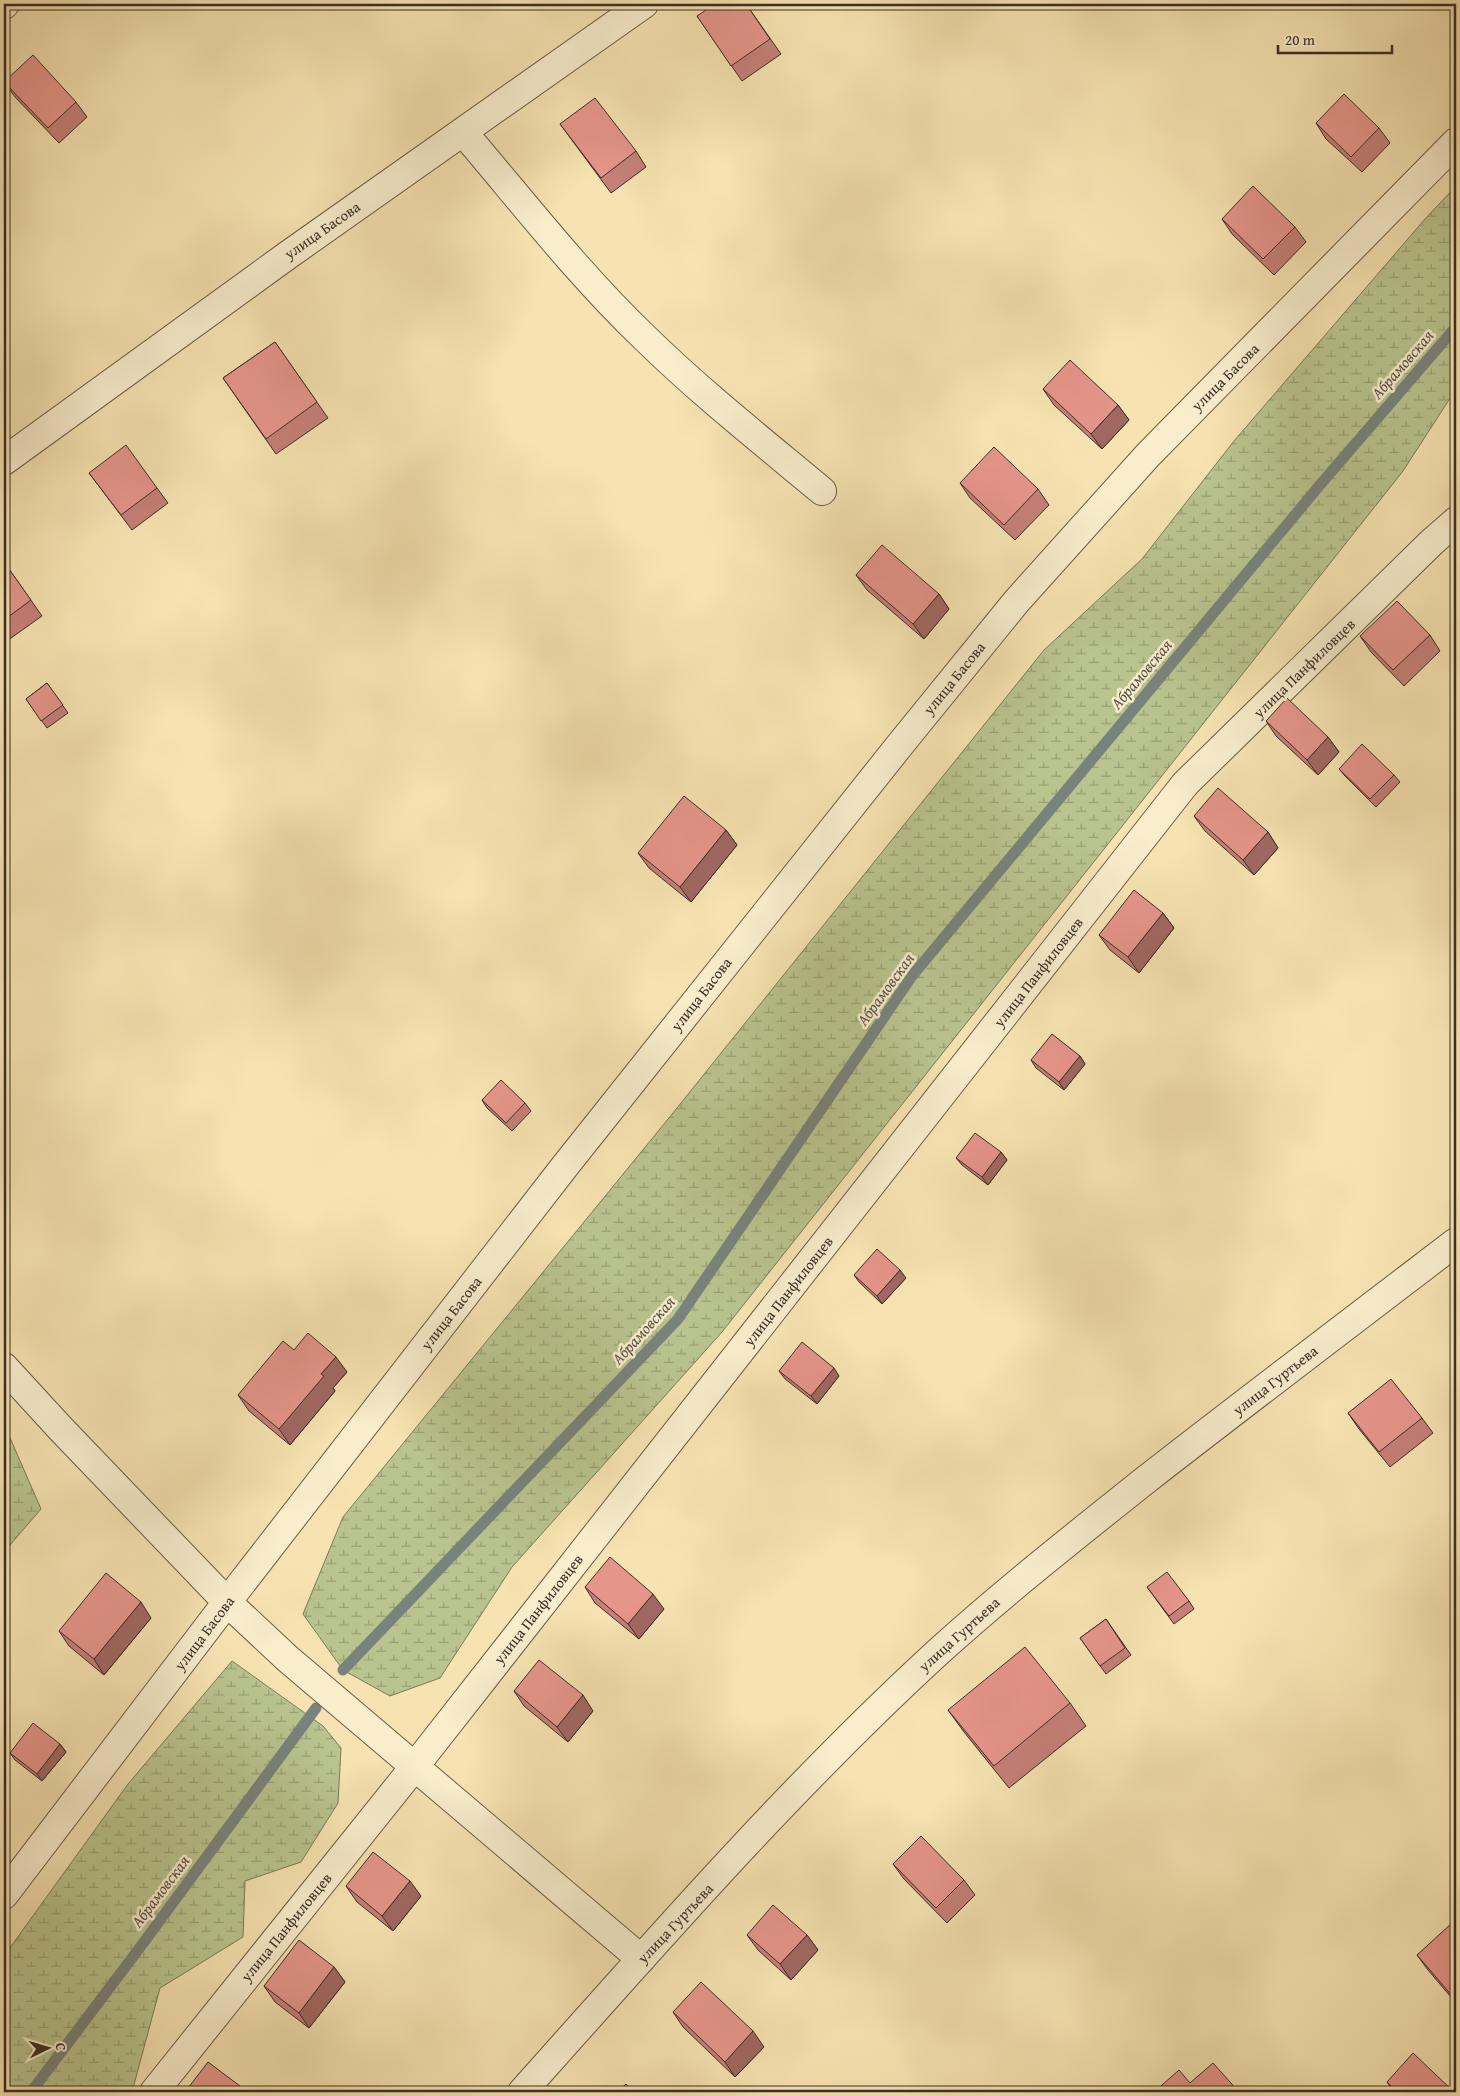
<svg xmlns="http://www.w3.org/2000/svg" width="1460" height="2096" font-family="'Gentium Book Plus',serif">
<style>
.wetland{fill:url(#wetland-marsh);stroke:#7a795a}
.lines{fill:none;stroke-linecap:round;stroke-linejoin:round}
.stream{stroke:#79837d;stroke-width:11}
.minor-casing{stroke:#6a5b4a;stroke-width:30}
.minor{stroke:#f9edcc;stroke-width:28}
.wall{fill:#c58077;stroke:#3b2e27}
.shaded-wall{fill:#a06861;stroke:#3b2e27}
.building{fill:#e5958a;stroke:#3b2e27}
.labels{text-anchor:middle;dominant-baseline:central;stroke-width:5;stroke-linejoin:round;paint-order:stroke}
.street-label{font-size:15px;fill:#3b2e27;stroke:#f9edcc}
.water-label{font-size:16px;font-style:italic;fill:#55514b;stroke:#f9edcc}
</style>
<defs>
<pattern id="wetland-marsh" width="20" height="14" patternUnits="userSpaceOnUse" patternTransform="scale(1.25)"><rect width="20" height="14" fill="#b9c48e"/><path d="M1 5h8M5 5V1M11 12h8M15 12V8" fill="none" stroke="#98a074"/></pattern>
</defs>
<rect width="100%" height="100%" fill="#f6e3b1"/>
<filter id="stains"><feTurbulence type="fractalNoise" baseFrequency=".004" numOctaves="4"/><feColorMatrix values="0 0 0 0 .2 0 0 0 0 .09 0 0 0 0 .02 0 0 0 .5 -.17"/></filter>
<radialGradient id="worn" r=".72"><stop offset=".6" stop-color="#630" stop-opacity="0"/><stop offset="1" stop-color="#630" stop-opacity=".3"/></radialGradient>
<g class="wetland">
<path d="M1456 186V389L1403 471 722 1332 512 1567 440 1678 390 1696 343 1670 303 1614 343 1517 673 1113 1044 650 1142 559 1234 441 1425 219Z"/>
<path d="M4 1424 41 1509 4 1552Z"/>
<path d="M232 1661 323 1726 341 1748 338 1803 301 1862 245 1881 243 1937 160 1988 132 2092H4V1956L128 1784Z"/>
</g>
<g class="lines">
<g class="stream">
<path d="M343 1670 678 1319 912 976 1319 486 1456 327"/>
<path d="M31 2092 144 1942 316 1708"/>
</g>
<defs>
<g id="minor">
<path d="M4 5 5 4"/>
<path d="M463 132C522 201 578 274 644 337 700 392 762 441 822 491"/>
<path d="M4 461 288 255 644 4"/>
<path d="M4 1367 61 1429 227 1602 288 1659 641 1959"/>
<path d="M4 1895 227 1602 565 1166 899 746 1016 602 1148 455 1456 142"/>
<path d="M154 2092 415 1766 1185 784 1432 542 1456 521"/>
<path d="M522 2092C656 1942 789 1789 937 1653 1003 1593 1073 1538 1143 1482 1247 1401 1351 1322 1456 1242"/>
</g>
</defs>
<use href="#minor" class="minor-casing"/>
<use href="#minor" class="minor"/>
</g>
<g class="wall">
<path d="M746 4 781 54 742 81 697 16Z"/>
<path d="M4 82 76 102 87 117 59 143 15 97Z"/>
<path d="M1316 123 1379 128 1390 143 1362 172 1326 139Z"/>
<path d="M560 124 636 151 646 167 611 193Z"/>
<path d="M1222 219 1295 227 1306 242 1274 275 1232 234Z"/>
<path d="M275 342 328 418 276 454 223 378Z"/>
<path d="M1043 389 1118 405 1129 420 1102 449 1054 405Z"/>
<path d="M89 473 157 488 168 503 132 530Z"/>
<path d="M960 483 1038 489 1049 505 1015 540 970 498Z"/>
<path d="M4 562 42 616 4 643Z"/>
<path d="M856 575 939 594 949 609 924 639 867 590Z"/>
<path d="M1430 635 1440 651 1404 686 1371 652 1360 636Z"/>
<path d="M47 683 68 713 47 728 26 699Z"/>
<path d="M1266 721 1328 737 1339 752 1318 775 1276 736Z"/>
<path d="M1339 769 1394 775 1400 782 1376 807 1345 776Z"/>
<path d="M1194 816 1268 832 1278 848 1254 875 1205 831Z"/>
<path d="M726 830 737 845 691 902 649 868 638 853Z"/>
<path d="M4 906 10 915 4 920Z"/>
<path d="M1163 913 1174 928 1139 973 1110 950 1099 935Z"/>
<path d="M1080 1056 1085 1064 1064 1090 1036 1068 1031 1060Z"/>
<path d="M482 1100 525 1103 531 1111 512 1131 487 1108Z"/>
<path d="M1001 1152 1007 1160 988 1185 962 1165 956 1158Z"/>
<path d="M854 1275 906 1278 882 1304 859 1282Z"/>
<path d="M294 1350 347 1372 333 1388 335 1391 290 1445 249 1411 238 1395Z"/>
<path d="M779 1371 839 1376 817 1404 785 1379Z"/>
<path d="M1348 1413 1422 1418 1433 1433 1390 1467 1359 1429Z"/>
<path d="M585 1587 664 1609 639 1639 595 1603Z"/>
<path d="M1147 1587 1189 1601 1194 1609 1174 1624Z"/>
<path d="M151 1618 104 1675 69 1646 59 1631Z"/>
<path d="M1106 1619 1131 1655 1106 1674 1080 1638Z"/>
<path d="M514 1691 593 1711 568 1742 524 1706Z"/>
<path d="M1070 1703 1086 1726 1009 1788 964 1732 948 1710Z"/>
<path d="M60 1744 66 1752 42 1781 15 1760 10 1753Z"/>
<path d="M893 1864 964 1880 975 1895 947 1923 904 1879Z"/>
<path d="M346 1886 421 1896 393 1931 357 1902Z"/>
<path d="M1456 1928V2003L1428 1970 1417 1955Z"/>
<path d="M747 1935H807L818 1950 791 1980 758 1950Z"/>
<path d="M334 1967 345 1982 309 2028 275 2002 264 1986Z"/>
<path d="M673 2012 764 2047 735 2077 683 2027Z"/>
<path d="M1387 2082 1454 2092H1394Z"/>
</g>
<g class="shaded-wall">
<path d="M1118 405 1129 420 1102 449 1091 434Z"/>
<path d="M939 594 949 609 924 639 913 624Z"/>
<path d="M1328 737 1339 752 1318 775 1307 760Z"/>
<path d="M726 830 737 845 691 902 680 887Z"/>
<path d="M1268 832 1278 848 1254 875 1243 860Z"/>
<path d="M1163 913 1174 928 1139 973 1128 957Z"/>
<path d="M1080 1056 1085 1064 1064 1090 1059 1082Z"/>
<path d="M1001 1152 1007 1160 988 1185 982 1177Z"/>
<path d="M900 1270 906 1278 882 1304 877 1296Z"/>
<path d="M336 1357 347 1372 333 1388 335 1391 290 1445 279 1429 321 1374Z"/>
<path d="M834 1368 839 1376 817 1404 811 1396Z"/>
<path d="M653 1594 664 1609 639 1639 628 1624Z"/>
<path d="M141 1602 151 1618 104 1675 94 1659Z"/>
<path d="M583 1695 593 1711 568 1742 557 1727Z"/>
<path d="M60 1744 66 1752 42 1781 37 1774Z"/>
<path d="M410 1881 421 1896 393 1931 382 1916Z"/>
<path d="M807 1935 818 1950 791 1980 780 1964Z"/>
<path d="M334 1967 345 1982 309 2028 299 2013Z"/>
<path d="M753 2031 764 2047 735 2077 725 2062Z"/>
</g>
<g class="building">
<path d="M715 4H746L770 39 731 66 697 16Z"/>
<path d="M33 55 76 102 48 128 4 82Z"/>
<path d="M1344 94 1379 128 1351 157 1316 123Z"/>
<path d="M595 98 636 151 601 178 560 124Z"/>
<path d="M1253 186 1295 227 1263 259 1222 219Z"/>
<path d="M275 342 317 402 266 439 223 378Z"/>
<path d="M1070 360 1118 405 1091 434 1043 389Z"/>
<path d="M126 445 157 488 121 515 89 473Z"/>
<path d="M994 447 1038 489 1004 525 960 483Z"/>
<path d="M882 545 939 594 913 624 856 575Z"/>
<path d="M4 562 31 600 4 620Z"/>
<path d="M1397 601 1430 635 1393 670 1360 636Z"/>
<path d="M47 683 63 705 41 721 26 699Z"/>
<path d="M1287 698 1328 737 1307 760 1266 721Z"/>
<path d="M1362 744 1394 775 1370 799 1339 769Z"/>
<path d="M1218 788 1268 832 1243 860 1194 816Z"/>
<path d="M684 796 726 830 680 887 638 853Z"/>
<path d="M1134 890 1163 913 1128 957 1099 935Z"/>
<path d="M1052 1034 1080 1056 1059 1082 1031 1060Z"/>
<path d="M501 1080 525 1103 506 1123 482 1100Z"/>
<path d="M975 1133 1001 1152 982 1177 956 1158Z"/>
<path d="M877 1249 900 1270 877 1296 854 1275Z"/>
<path d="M308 1333 336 1357 321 1374 324 1376 279 1429 238 1395 283 1341 294 1350Z"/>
<path d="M802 1342 834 1368 811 1396 779 1371Z"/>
<path d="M1391 1379 1422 1418 1379 1452 1348 1413Z"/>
<path d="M610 1557 653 1594 628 1624 585 1587Z"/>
<path d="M1167 1572 1189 1601 1169 1616 1147 1587Z"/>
<path d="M106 1573 141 1602 94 1659 59 1631Z"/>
<path d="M1106 1619 1125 1648 1100 1666 1080 1638Z"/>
<path d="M1025 1647 1070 1703 994 1766 948 1710Z"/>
<path d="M539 1660 583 1695 557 1727 514 1691Z"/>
<path d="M33 1723 60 1744 37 1774 10 1753Z"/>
<path d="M921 1836 964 1880 936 1908 893 1864Z"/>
<path d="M373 1852 410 1881 382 1916 346 1886Z"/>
<path d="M773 1905 807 1935 780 1964 747 1935Z"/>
<path d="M1452 1923 1456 1928V1994L1453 1997 1417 1955Z"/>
<path d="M299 1940 334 1967 299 2013 264 1986Z"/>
<path d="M701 1982 753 2031 725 2062 673 2012Z"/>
<path d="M1413 2053 1454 2092H1397L1387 2082Z"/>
<path d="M208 2062 248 2092H185Z"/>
<path d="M1213 2063 1239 2092H1154L1179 2070 1190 2083Z"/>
<path d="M626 2084 634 2092H617Z"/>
</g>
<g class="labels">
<g class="street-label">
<text transform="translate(322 230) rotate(-35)">улица Басова</text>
<text transform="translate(1225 377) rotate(-45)">улица Басова</text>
<text transform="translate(1304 668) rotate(-44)">улица Панфиловцев</text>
<text transform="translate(954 678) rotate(-51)">улица Басова</text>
<text transform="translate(1038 972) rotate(-52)">улица Панфиловцев</text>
<text transform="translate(701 994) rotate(-52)">улица Басова</text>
<text transform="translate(788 1291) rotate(-52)">улица Панфиловцев</text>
<text transform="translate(451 1313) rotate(-52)">улица Басова</text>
<text transform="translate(1275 1380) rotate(-38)">улица Гуртьева</text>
<text transform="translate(538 1609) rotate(-52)">улица Панфиловцев</text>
<text transform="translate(204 1633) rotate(-53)">улица Басова</text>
<text transform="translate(959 1634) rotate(-42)">улица Гуртьева</text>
<text transform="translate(675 1923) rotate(-47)">улица Гуртьева</text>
<text transform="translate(286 1927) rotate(-51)">улица Панфиловцев</text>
</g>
<g class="water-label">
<text transform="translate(1402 364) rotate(-49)">Абрамовская</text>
<text transform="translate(1141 674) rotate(-50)">Абрамовская</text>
<text transform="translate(885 989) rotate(-54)">Абрамовская</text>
<text transform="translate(643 1330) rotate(-48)">Абрамовская</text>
<text transform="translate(160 1891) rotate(-53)">Абрамовская</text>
</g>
</g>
<rect width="1460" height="2096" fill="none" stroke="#f6e3b1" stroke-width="20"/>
<rect x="5" y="5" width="1450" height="2086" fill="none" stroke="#3b2e27" stroke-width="2.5"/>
<rect x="10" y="10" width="1440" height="2076" fill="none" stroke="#3b2e27"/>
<g transform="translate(48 2048) rotate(85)" stroke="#f9edcc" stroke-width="4" paint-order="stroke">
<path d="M0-4L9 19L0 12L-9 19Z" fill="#3b2e27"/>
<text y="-8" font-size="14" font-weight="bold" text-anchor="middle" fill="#3b2e27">С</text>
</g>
<path d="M1278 45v8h114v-8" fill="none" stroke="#3b2e27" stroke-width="2.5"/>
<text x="1285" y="45" font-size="15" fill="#3b2e27" stroke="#f9edcc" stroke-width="4" paint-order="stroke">20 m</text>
<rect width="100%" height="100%" filter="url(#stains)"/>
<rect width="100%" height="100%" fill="url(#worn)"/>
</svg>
